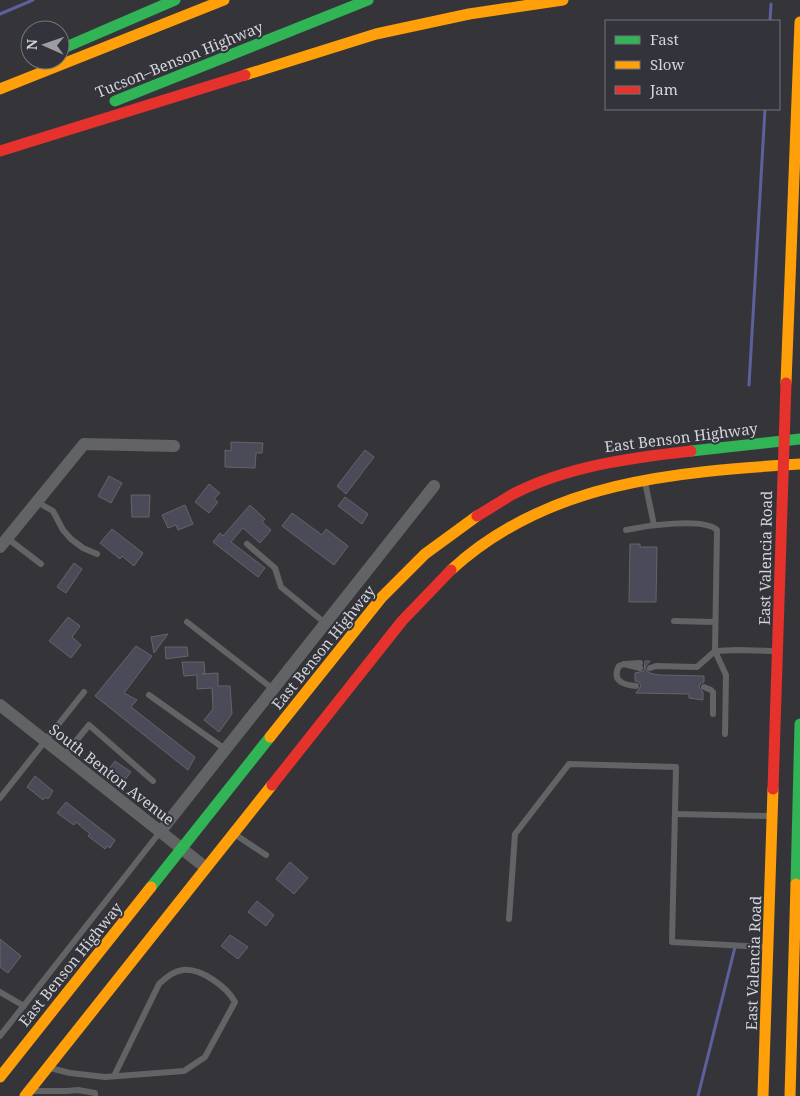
<svg xmlns="http://www.w3.org/2000/svg" width="800" height="1096" font-family="'Noto Serif',serif">
<style>
.lines{fill:none;stroke-linecap:round;stroke-linejoin:round}
.stream{stroke:#5d609d;stroke-width:3}
.building{fill:#4a4a58;stroke:#656568}
.lane{stroke:#626364;stroke-width:6}
.street{stroke:#626364;stroke-width:12}
.fast{stroke:#30b455;stroke-width:11}
.slow{stroke:#ff9f0a;stroke-width:11}
.jam{stroke:#e5322d;stroke-width:11}
.labels{text-anchor:middle;dominant-baseline:central;stroke-width:4;stroke-linejoin:round;paint-order:stroke}
.street-label{font-size:15px;fill:#d4d4d9;stroke:#33343b}
</style>
<rect width="100%" height="100%" fill="#353539"/>
<g class="lines">
<g class="stream">
<path d="M0 14 33 0"/>
<path d="M770 21 771 4"/>
<path d="M749 385 765 109"/>
<path d="M698 1096 735 947"/>
</g>
</g>
<g class="building">
<path d="M231 442 263 443 262 453H256L255 468 225 467V450L231 451Z"/>
<path d="M365 450 374 457 346 494 337 486Z"/>
<path d="M109 476 122 483 111 503 98 496Z"/>
<path d="M209 484 220 493 214 499 218 502 209 513 195 502Z"/>
<path d="M131 495H150L149 517H132Z"/>
<path d="M345 497 368 514 362 524 338 506Z"/>
<path d="M185 505 193 524 178 530 176 525 168 528 162 515Z"/>
<path d="M250 505 265 519 262 522 271 530 260 543 243 528 231 542 265 568 258 577 213 542 220 533 223 536Z"/>
<path d="M292 513 322 535 326 529 348 546 334 565 282 526Z"/>
<path d="M112 529 143 553 134 566 122 556 120 559 100 543Z"/>
<path d="M630 544H640V547H657L656 602H629Z"/>
<path d="M74 563 82 569 66 593 57 587Z"/>
<path d="M68 617 80 626 72 637 81 645 71 658 49 641Z"/>
<path d="M168 634 154 653 151 637Z"/>
<path d="M136 646 152 656 124 693 137 700 131 707 195 757 188 770 95 696Z"/>
<path d="M165 647H187L188 656 166 659Z"/>
<path d="M645 661H650L645 667 649 673 659 675 704 676V682L701 683 699 687 703 692V700L689 698V694L636 693 641 686 639 682 635 681V673L644 671Z"/>
<path d="M182 662H204L205 674H202L218 673V686H230L232 714 219 732 204 720 213 709 212 688 197 689V675L184 676Z"/>
<path d="M115 761 131 772 124 781 109 769Z"/>
<path d="M35 776 53 791 48 799 45 797 43 800 27 787Z"/>
<path d="M66 802 115 840 110 848 107 846 105 849 88 836 90 834 76 822 74 825 57 813Z"/>
<path d="M290 862 308 878 294 894 276 879Z"/>
<path d="M257 901 274 915 266 926 248 912Z"/>
<path d="M230 935 248 947 238 959 221 946Z"/>
<path d="M0 939 21 956 8 973 0 967Z"/>
</g>
<g class="lines">
<g class="lane">
<path d="M645 482 654 525"/>
<path d="M37 502 53 511 63 530 71 539 83 548 97 554"/>
<path d="M626 530C645 526 703 517 717 530L715 651 726 675 725 734"/>
<path d="M7 538 41 564"/>
<path d="M247 544 275 568 281 587 325 623"/>
<path d="M674 621 715 622"/>
<path d="M187 622 273 689"/>
<path d="M626 664 640 663"/>
<path d="M650 668 656 666 697 667 715 651 738 650 774 651"/>
<path d="M636 686C624 685 611 681 619 666L624 664 640 668"/>
<path d="M704 687 711 690 713 692V714"/>
<path d="M149 695 225 749"/>
<path d="M64 756 89 725 153 781"/>
<path d="M0 798 84 692"/>
<path d="M675 814 769 816"/>
<path d="M236 835 266 855"/>
<path d="M509 919 515 834 569 764 676 767 672 942 765 947"/>
<path d="M0 992 24 1006"/>
<path d="M0 1036 160 832"/>
<path d="M50 1068 70 1073 105 1077 184 1071 205 1057 235 1002C227 987 201 968 183 970 173 971 166 978 159 984L114 1076"/>
<path d="M32 1091H67L78 1090 95 1093V1096"/>
</g>
<g class="street">
<path d="M0 547 84 444 174 446"/>
<path d="M0 705 205 867"/>
<path d="M160 832 434 486"/>
</g>
<g class="fast">
<path d="M66 47 175 0"/>
<path d="M115 101 368 0"/>
<path d="M691 451 800 439"/>
<path d="M796 884 800 724"/>
<path d="M151 887 270 737"/>
</g>
<g class="slow">
<path d="M245 75 376 34 469 14 563 0"/>
<path d="M0 89 224 0"/>
<path d="M786 383 800 22"/>
<path d="M451 570C548 481 675 472 800 464"/>
<path d="M270 737 382 597 425 554 477 516"/>
<path d="M0 1077 151 887"/>
<path d="M25 1096 272 785"/>
<path d="M763 1096 773 789"/>
<path d="M790 1096 796 884"/>
</g>
<g class="jam">
<path d="M0 151 245 75"/>
<path d="M477 516C489 509 501 501 513 494 568 466 630 458 691 451"/>
<path d="M272 785 402 621 451 570"/>
<path d="M773 789 786 383"/>
</g>
</g>
<g class="labels">
<g class="street-label">
<text transform="translate(179 59) rotate(-22)">Tucson–Benson Highway</text>
<text transform="translate(681 437) rotate(-7)">East Benson Highway</text>
<text transform="translate(765 558) rotate(-89)">East Valencia Road</text>
<text transform="translate(323 647) rotate(-51)">East Benson Highway</text>
<text transform="translate(112 774) rotate(38)">South Benton Avenue</text>
<text transform="translate(753 963) rotate(-88)">East Valencia Road</text>
<text transform="translate(70 964) rotate(-51)">East Benson Highway</text>
</g>
</g>
<rect x="605" y="20" width="175" height="90" fill="#33343b" stroke="#73747a"/>
<rect x="615" y="36" width="25" height="8" fill="#30b455" stroke="#73747a"/>
<text x="650" y="45" font-size="15" fill="#d4d4d9">Fast</text>
<rect x="615" y="61" width="25" height="8" fill="#ff9f0a" stroke="#73747a"/>
<text x="650" y="70" font-size="15" fill="#d4d4d9">Slow</text>
<rect x="615" y="86" width="25" height="8" fill="#e5322d" stroke="#73747a"/>
<text x="650" y="95" font-size="15" fill="#d4d4d9">Jam</text>
<g transform="translate(45 45) rotate(272)"><circle r="24" fill="#33343b" stroke="#73747a"/>
<path d="M0-4L9 19L0 12L-9 19Z" fill="#9c9ca1"/>
<text y="-8" font-size="14" font-weight="bold" text-anchor="middle" fill="#d4d4d9">N</text>
</g>
</svg>
